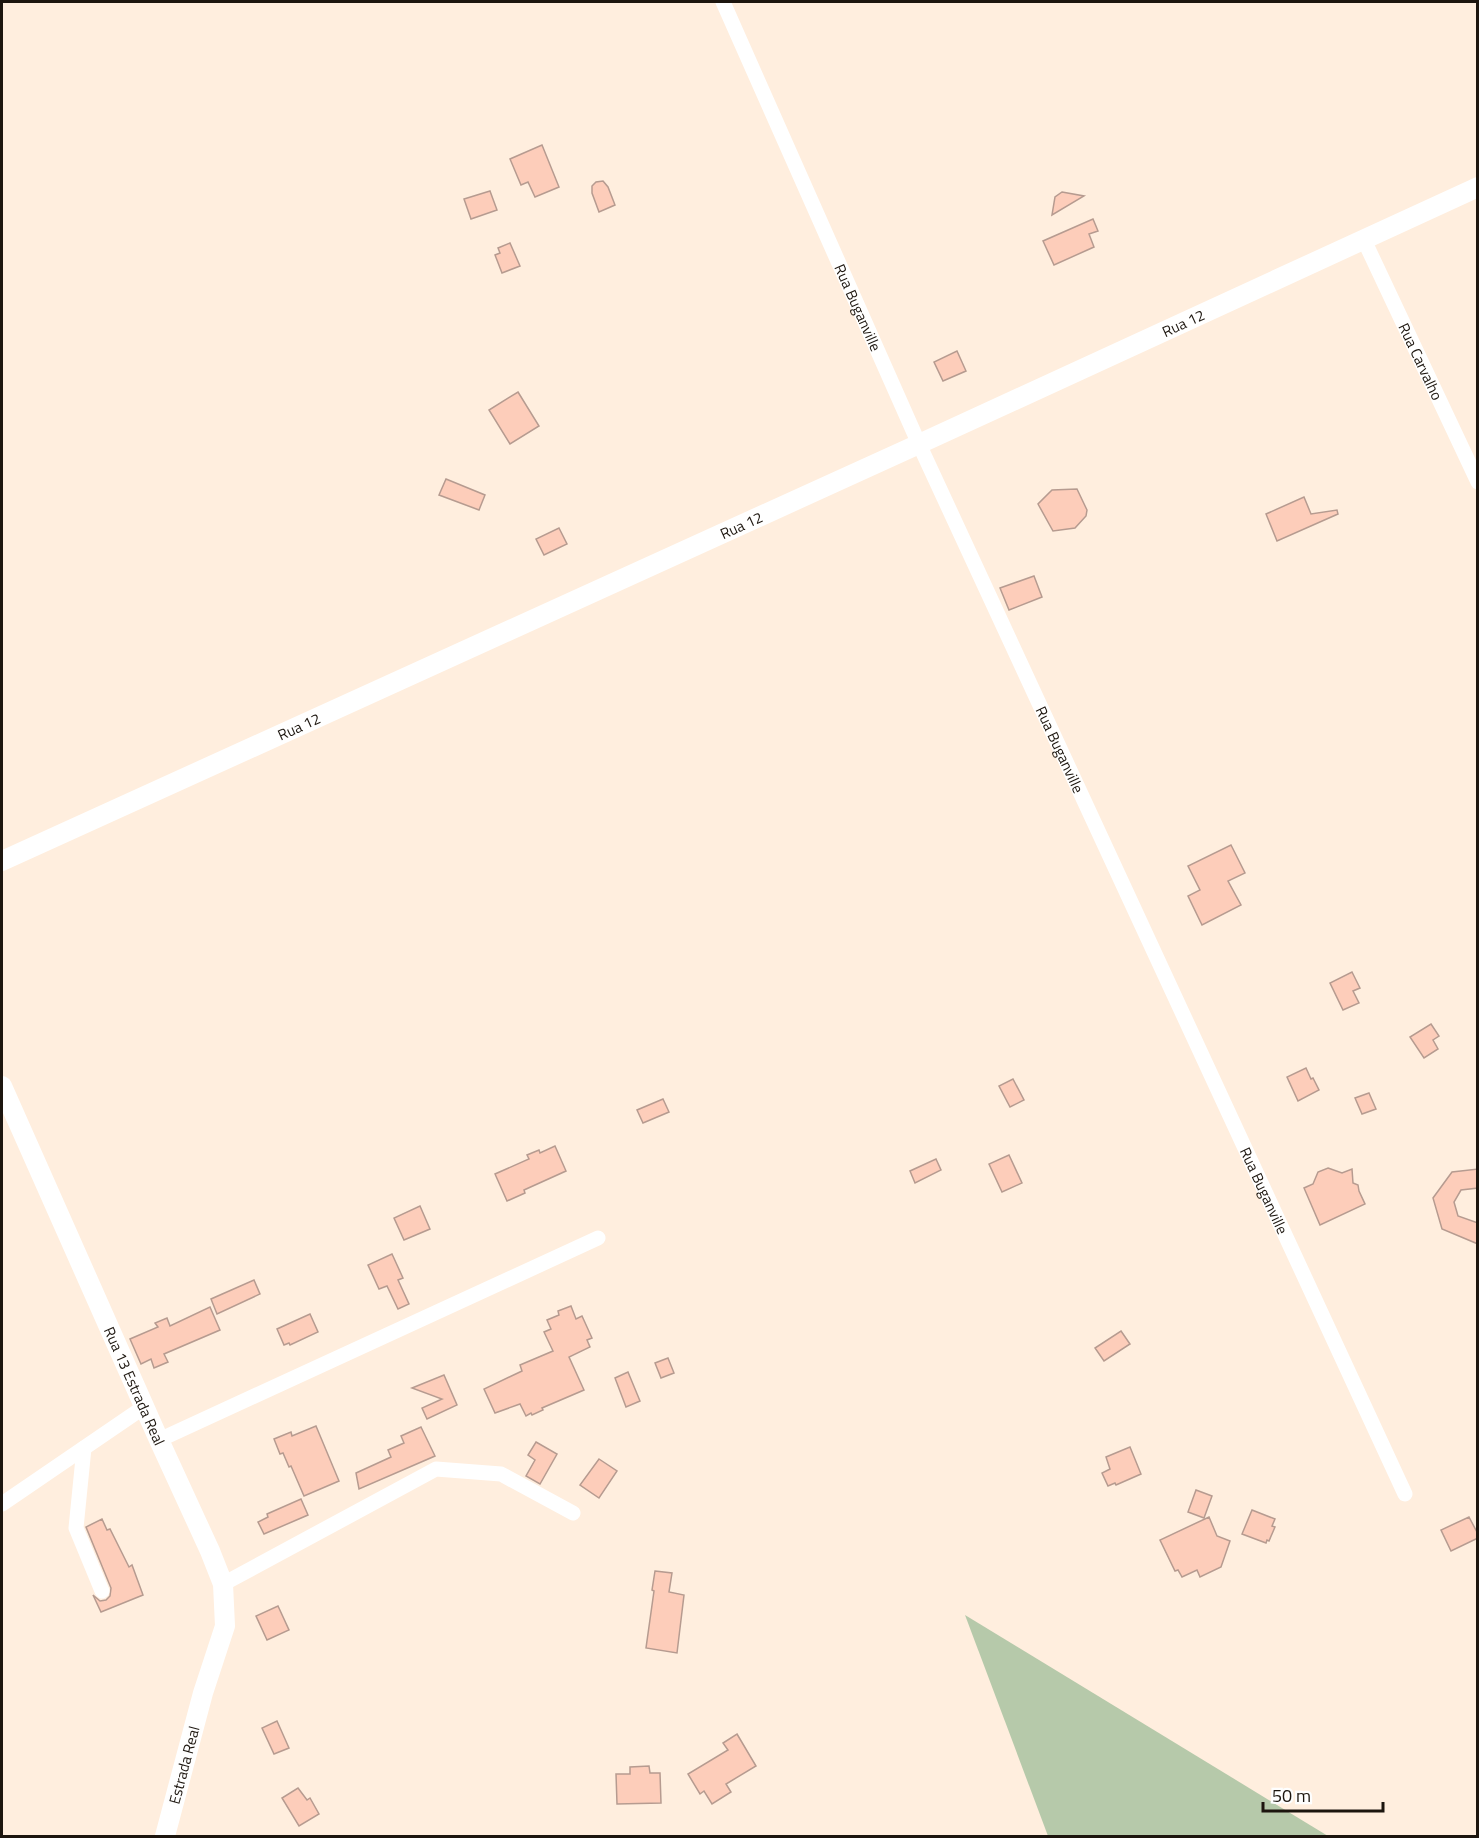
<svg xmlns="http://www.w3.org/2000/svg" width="1479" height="1838" font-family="'Titillium Web',sans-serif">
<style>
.green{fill:#b6c9aa}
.building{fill:#fdcdba;stroke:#b69b90;stroke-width:1.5}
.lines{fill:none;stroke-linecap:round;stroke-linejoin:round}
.minor{stroke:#fff;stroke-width:15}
.tertiary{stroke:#fff;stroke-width:20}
.labels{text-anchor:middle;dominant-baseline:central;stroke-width:5;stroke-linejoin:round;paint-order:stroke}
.street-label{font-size:15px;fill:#1c150e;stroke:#fefefe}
</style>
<rect width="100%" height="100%" fill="#ffeede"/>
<path class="green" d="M965 1615 1328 1836H1048Z"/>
<g class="building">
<path d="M542 145 559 187 535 197 528 182 521 185 510 159Z"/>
<path d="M603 181 608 187 615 205 599 212 592 193V186L596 182Z"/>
<path d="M490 191 497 210 471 219 464 199Z"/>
<path d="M1062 192 1084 196 1052 215 1055 197Z"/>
<path d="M1093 219 1098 231 1089 234 1094 247 1054 265 1043 241Z"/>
<path d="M510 243 520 266 502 273 495 255 500 253 498 248Z"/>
<path d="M957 351 966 371 943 381 934 362Z"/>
<path d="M518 392 539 426 510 444 489 410Z"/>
<path d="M446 479 485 495 479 510 439 495Z"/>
<path d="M1077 489 1087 510 1086 516 1075 528 1053 531 1038 504 1052 490Z"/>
<path d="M1304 497 1311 514 1337 510 1338 514 1277 541 1266 514Z"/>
<path d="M559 528 567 544 544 555 536 539Z"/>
<path d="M1034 576 1042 597 1009 610 1000 588Z"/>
<path d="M1231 845 1245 873 1228 881 1241 905 1202 925 1188 896 1200 890 1188 866Z"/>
<path d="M1352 972 1360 988 1353 991 1359 1003 1343 1010 1330 983Z"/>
<path d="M1431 1024 1439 1036 1433 1040 1438 1049 1424 1058 1410 1037Z"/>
<path d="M1306 1068 1311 1079 1313 1078 1319 1090 1298 1101 1287 1077Z"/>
<path d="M1013 1079 1024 1100 1010 1107 999 1086Z"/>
<path d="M1369 1093 1376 1109 1362 1114 1355 1098Z"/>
<path d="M663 1099 669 1112 643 1123 637 1110Z"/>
<path d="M555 1146 566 1171 524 1190 525 1193 507 1201 495 1174 529 1159 527 1155 539 1150 540 1153Z"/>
<path d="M1009 1155 1022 1183 1002 1192 989 1164Z"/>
<path d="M936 1159 941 1170 915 1183 910 1171Z"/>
<path d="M1328 1168 1342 1173 1352 1169 1353 1183 1358 1185 1359 1191 1365 1204 1320 1225 1304 1188 1313 1184 1318 1172Z"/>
<path d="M1478 1169V1188L1461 1190 1454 1202 1458 1216 1478 1223V1244L1442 1229 1433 1198 1452 1172Z"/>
<path d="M420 1206 430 1229 404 1240 394 1218Z"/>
<path d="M392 1254 403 1278 398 1280 409 1304 398 1309 387 1286 379 1289 368 1265Z"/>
<path d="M254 1280 260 1294 217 1314 211 1299Z"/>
<path d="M571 1306 576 1319 582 1316 592 1338 587 1340 590 1347 569 1357 584 1390 542 1408 543 1410 532 1415 531 1413 526 1416 520 1404 495 1413 484 1389 522 1371 520 1365 553 1351 544 1332 551 1329 547 1320 559 1315 558 1311Z"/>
<path d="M210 1307 220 1330 164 1354 168 1362 154 1368 151 1359 141 1364 130 1339 158 1327 155 1323 167 1318 170 1326Z"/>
<path d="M310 1314 318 1332 290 1345 289 1343 284 1345 277 1329Z"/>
<path d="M1121 1331 1130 1344 1104 1361 1095 1348Z"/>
<path d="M668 1358 674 1373 661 1378 655 1363Z"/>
<path d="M628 1372 640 1401 626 1407 615 1378Z"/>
<path d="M444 1375 457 1405 427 1419 422 1408 442 1399 412 1388Z"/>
<path d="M316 1426 339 1481 304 1496 291 1466 289 1467 283 1453 280 1454 274 1439 291 1432 292 1436Z"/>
<path d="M421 1427 435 1456 359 1489 356 1473 391 1457 388 1450 404 1443 401 1436Z"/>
<path d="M536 1442 557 1454 540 1484 526 1476 535 1460 528 1455Z"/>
<path d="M1130 1447 1141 1474 1116 1485 1115 1483 1108 1486 1102 1473 1110 1469 1106 1457Z"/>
<path d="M599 1459 617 1471 599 1498 580 1485Z"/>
<path d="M1196 1490 1212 1496 1204 1518 1188 1512Z"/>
<path d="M301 1499 308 1515 264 1534 258 1522 268 1517 267 1514Z"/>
<path d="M1252 1510 1275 1519 1272 1526 1275 1527 1269 1541 1267 1540 1266 1543 1242 1534Z"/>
<path d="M1209 1517 1217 1536 1230 1541 1221 1567 1200 1577 1197 1570 1182 1577 1178 1570 1175 1571 1160 1540Z"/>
<path d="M1469 1517 1478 1534V1538L1451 1551 1441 1530Z"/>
<path d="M102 1519 107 1530 110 1529 129 1567 132 1565 143 1595 101 1612 93 1595 100 1601 106 1600 110 1596 111 1588 86 1527Z"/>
<path d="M655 1571 672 1573 669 1592 684 1595 677 1653 646 1648 654 1591 652 1590Z"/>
<path d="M278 1606 289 1630 267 1640 256 1616Z"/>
<path d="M277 1721 289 1748 274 1754 262 1728Z"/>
<path d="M737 1734 756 1766 726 1784 731 1792 712 1804 704 1791 700 1794 688 1774 728 1750 723 1743Z"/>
<path d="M649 1766 650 1773H660L661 1803 617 1804 616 1774H630V1767Z"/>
<path d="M298 1788 307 1800 310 1798 319 1814 299 1826 282 1798Z"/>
</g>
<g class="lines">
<g class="minor">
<path id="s1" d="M723 2 919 444 1405 1494"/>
<path id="s2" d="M1364 240 1478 482"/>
<path d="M159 1440 598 1238"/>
<path d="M84 1448 76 1528 102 1591"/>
<path d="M2 1504 144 1407"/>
<path d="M223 1584 436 1469 501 1474 573 1513"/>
</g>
<g class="tertiary">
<path id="s3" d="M2 861 919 444 1478 187"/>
<path id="s4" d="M2 1086 159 1440 210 1551 223 1584 225 1626 203 1693 165 1836"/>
</g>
</g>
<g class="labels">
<g class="street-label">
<text stroke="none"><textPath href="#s1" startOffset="334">Rua Buganville</textPath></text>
<text stroke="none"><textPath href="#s3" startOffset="1298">Rua 12</textPath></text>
<text stroke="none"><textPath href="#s2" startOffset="134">Rua Carvalho</textPath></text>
<text stroke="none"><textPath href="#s3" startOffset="812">Rua 12</textPath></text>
<text stroke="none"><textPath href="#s3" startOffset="326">Rua 12</textPath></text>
<text stroke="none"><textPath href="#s1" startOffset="820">Rua Buganville</textPath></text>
<text stroke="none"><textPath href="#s1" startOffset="1306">Rua Buganville</textPath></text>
<text stroke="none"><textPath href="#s4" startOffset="328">Rua 13 Estrada Real</textPath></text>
<text transform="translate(184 1765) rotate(-75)">Estrada Real</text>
</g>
</g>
<rect width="1479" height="1838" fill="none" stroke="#1c150e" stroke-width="6"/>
<path d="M1263 1802v9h120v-9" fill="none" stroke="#1c150e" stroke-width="3"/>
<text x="1272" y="1802" font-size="18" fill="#1c150e" stroke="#fefefe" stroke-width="4.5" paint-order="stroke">50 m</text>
</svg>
